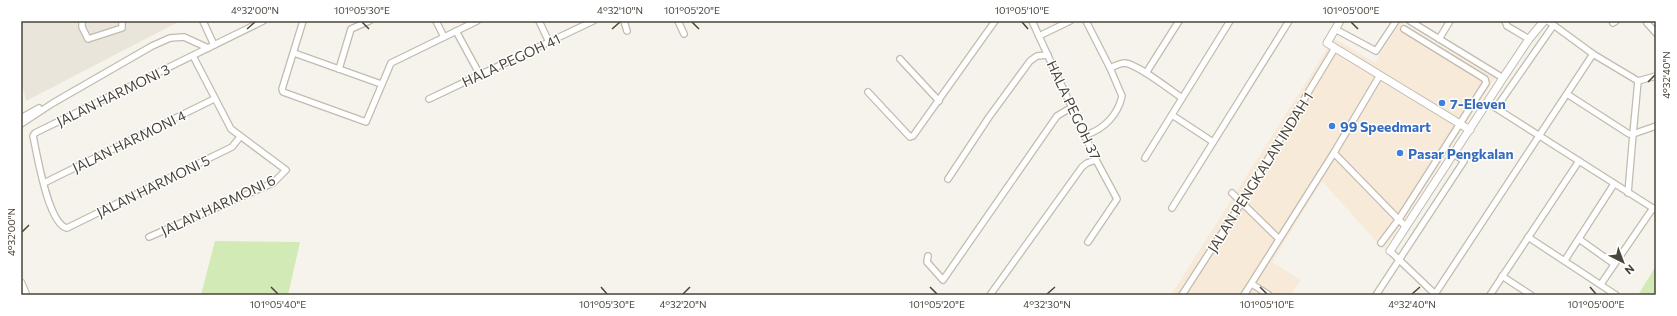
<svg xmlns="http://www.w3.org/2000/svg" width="1677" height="316" font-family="Commissioner,sans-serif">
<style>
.residential{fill:#eae5da}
.commercial{fill:#f7ead8}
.green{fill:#d2eab5}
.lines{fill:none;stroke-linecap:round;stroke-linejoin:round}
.minor-casing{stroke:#c2bbae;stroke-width:8}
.tertiary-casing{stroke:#c2bbae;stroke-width:9}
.minor{stroke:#fff;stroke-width:5.5}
.tertiary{stroke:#fff;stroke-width:7}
.ticks{fill:none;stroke:#4b4439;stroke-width:1.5}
.shop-dot{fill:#3f7fe0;stroke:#fff;stroke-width:1.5}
.labels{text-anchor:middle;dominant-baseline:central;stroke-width:3;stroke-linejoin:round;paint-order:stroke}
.street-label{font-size:14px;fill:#4b4439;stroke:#fff}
.shop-label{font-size:14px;font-weight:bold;fill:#366cbe;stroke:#fff;text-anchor:start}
.neatline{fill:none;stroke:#4b4439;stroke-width:1.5}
.ticks-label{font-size:10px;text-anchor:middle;fill:#4b4439}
</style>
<rect width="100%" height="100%" fill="#f6f3ec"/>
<path class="residential" d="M21 21H180L26 101 21 78Z"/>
<path class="commercial" d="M1400 22 1495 78 1384 250 1322 181 1272 262 1301 280 1290 295H1257L1253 293 1252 295H1171L1334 38 1375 63Z"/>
<g class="green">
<path d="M215 241 300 242 288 295H201Z"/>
<path d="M1656 266V295H1638Z"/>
</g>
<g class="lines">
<defs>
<g id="minor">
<path d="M82 21V27L88 39 122 28V21"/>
<path d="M203 21 214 45"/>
<path d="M303 21 282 89 283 92 366 122 391 63 477 21"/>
<path d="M436 21 444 37"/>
<path d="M539 21 549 42"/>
<path d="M624 21 627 31"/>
<path d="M678 21 684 34"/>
<path d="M1032 21 1096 160 1117 199 1088 242"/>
<path d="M1410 21 1503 78"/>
<path d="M1505 21 1507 26 1529 39"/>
<path d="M1548 21 1593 54 1638 81"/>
<path d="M1613 23 1616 21"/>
<path d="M1647 23 1656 33"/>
<path d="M1335 29 1376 51 1396 21"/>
<path d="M456 31 480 75"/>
<path d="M1039 36 1070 21"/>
<path d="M1439 39 1450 21"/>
<path d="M294 53 381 84"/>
<path d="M900 59 939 101"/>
<path d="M1110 68C1115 66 1120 63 1125 63 1139 65 1170 90 1182 98"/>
<path d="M339 69 351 29 369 21"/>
<path d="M1146 73 1179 21"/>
<path d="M1638 81 1656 76"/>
<path d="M868 92 910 137 913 136 995 21"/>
<path d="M1567 94 1629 134H1633L1638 81"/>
<path d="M429 99 593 21"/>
<path d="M1488 103 1656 210"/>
<path d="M1496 108 1553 26"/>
<path d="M1172 115 1213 142"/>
<path d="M21 118 39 108"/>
<path d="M21 124 53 103 152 46 170 38 184 37 208 48"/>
<path d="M1086 135C1104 129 1118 115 1122 96L1110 68 1086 21"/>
<path d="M240 137 232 147 67 228C48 224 37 154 33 136L35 133 263 21"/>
<path d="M1334 153 1406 227"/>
<path d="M1145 158 1230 21"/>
<path d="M948 179 989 117 1030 61 1037 56 1048 55"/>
<path d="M44 183 214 99"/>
<path d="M1232 193 1279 239"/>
<path d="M1628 193 1633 134 1656 126"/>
<path d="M1172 208 1289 21"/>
<path d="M149 237 273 183 286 170 231 129 193 56"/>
<path d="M1528 237 1616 295"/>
<path d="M1579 239 1614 264"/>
<path d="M1381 243 1399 219 1486 83 1485 79 1404 29"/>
<path d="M1390 251 1436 295"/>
<path d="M928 256 927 262 943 280 1057 116 1072 107"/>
<path d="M1565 260 1614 184"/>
<path d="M1502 276 1531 295"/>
<path d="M1252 284 1269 295"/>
<path d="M1601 284 1653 208"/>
<path d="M1435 294 1593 54"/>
<path d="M990 295 1082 167 1087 163 1096 160"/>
<path d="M1182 295 1242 202 1335 48"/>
<path d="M1244 295 1335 151 1380 75"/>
<path d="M1376 295 1464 161 1454 154"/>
<path d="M1490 295 1579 161"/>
</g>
<g id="tertiary">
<path d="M1340 21 1327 43 1470 130"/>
<path d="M1390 251 1503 78 1529 39 1544 21"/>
<path d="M21 283 26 295"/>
</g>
</defs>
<use href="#minor" class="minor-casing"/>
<use href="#tertiary" class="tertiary-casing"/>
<use href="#minor" class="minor"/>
<use href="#tertiary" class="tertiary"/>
</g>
<path class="ticks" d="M362 22 369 29M692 22 699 29M1022 22 1028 29M1351 22 1358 29M247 29 255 22M612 29 620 22M1648 82 1655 75M22 232 29 225M271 287 278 294M601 287 607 294M930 287 937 294M1260 287 1267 294M1590 287 1596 294M683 294 690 287M1047 294 1055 287M1412 294 1420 287"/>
<g class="shop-dot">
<circle cx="1442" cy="103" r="4"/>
<circle cx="1332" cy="126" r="4"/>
<circle cx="1400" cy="153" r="4"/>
</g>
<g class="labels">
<g class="street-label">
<text transform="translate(511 60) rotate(-25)">HALA PEGOH 41</text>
<text transform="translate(113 95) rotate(-26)">JALAN HARMONI 3</text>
<text transform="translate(1074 110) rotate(65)">HALA PEGOH 37</text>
<text transform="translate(129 141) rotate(-26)">JALAN HARMONI 4</text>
<text transform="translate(1260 172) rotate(-58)">JALAN PENGKALAN INDAH 1</text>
<text transform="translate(153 186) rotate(-26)">JALAN HARMONI 5</text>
<text transform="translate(218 205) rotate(-25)">JALAN HARMONI 6</text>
</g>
<g class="shop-label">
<text x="1450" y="103">7-Eleven</text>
<text x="1340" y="126">99 Speedmart</text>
<text x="1408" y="153">Pasar Pengkalan</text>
</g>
</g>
<rect width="1677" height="316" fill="none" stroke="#ffffff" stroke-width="44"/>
<g transform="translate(1623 262) rotate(138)" stroke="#ffffff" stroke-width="3" paint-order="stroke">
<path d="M0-3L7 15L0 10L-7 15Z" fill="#4b4439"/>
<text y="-6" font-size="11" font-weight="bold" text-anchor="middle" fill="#4b4439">N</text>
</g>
<rect x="22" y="22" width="1633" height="272" class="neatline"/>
<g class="ticks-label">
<text x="255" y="14">4°32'00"N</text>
<text x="362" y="14">101°05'30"E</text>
<text x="620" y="14">4°32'10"N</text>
<text x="692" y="14">101°05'20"E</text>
<text x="1022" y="14">101°05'10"E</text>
<text x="1351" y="14">101°05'00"E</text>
<text transform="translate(1666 75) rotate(-90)" y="4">4°32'40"N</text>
<text transform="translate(11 232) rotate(-90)" y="4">4°32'00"N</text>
<text x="278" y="308">101°05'40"E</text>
<text x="607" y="308">101°05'30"E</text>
<text x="683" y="308">4°32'20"N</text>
<text x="937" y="308">101°05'20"E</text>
<text x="1047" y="308">4°32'30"N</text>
<text x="1267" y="308">101°05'10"E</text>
<text x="1412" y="308">4°32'40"N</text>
<text x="1596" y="308">101°05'00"E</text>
</g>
</svg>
